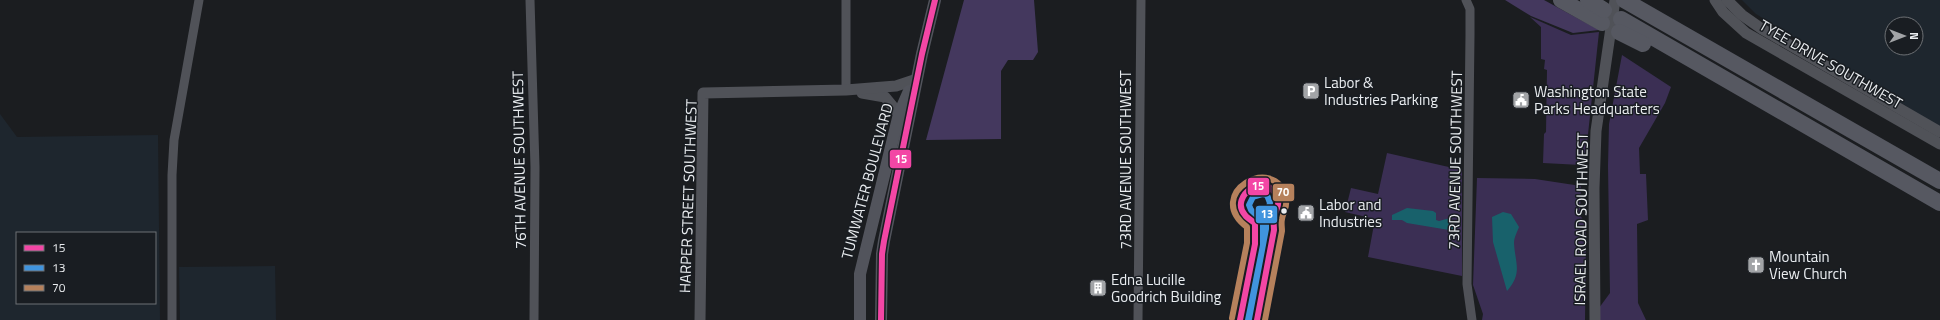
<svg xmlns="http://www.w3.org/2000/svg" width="1940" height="320" font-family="'Titillium Web',sans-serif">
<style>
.built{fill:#1e262e;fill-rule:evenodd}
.green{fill:#3b2f54}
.forest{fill:#44385e}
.water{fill:#18616b}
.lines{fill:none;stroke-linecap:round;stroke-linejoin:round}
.minor{stroke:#505258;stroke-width:9}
.tertiary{stroke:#505258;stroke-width:11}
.secondary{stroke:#52545c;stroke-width:12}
.motorway{stroke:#565861;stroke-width:16}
.bus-1-casing{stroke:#191d22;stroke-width:9}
.bus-2-casing{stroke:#191d22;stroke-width:9}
.bus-3-casing{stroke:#191d22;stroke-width:9}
.bus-1{stroke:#f346a5;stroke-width:6}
.bus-2{stroke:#4094de;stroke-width:6}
.bus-3{stroke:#b6815c;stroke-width:6}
.bus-dot{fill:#eaedf0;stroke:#191d22;stroke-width:1.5}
.labels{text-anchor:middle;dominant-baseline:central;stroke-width:3;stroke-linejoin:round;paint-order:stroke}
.street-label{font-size:15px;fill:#eaedf0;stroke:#191d22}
.poi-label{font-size:15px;fill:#eaedf0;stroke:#191d22;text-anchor:start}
.line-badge{stroke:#191d22;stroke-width:1.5}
.badge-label{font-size:11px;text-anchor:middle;font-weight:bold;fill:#fff}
</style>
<rect width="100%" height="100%" fill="#1b1d20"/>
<g class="built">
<path d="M1742 0H1940V127L1756 14ZM1892 24H1916V48H1892Z"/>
<path d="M0 114 17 137 158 135 160 320H0ZM17 233H155V303H17Z"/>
<path d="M275 266 276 320H180L179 267Z"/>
</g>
<g class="green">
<path d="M1530 17 1571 35 1599 32 1585 162 1581 165 1543 163 1544 134 1546 132 1547 70 1544 69 1545 60 1541 59V27Z"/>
<path d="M1622 55 1671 87 1665 103 1639 148 1640 174H1646L1648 220 1637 224 1638 303 1646 320H1600L1599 308 1610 293 1608 166 1609 124Z"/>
<path d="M1387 153 1462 170V276L1368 257 1375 219 1345 212 1351 188 1378 194Z"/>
<path d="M1477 178 1535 179 1581 186 1580 215 1585 223 1586 239 1585 320H1482L1483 314 1473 285Z"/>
</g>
<g class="forest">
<path d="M964 0H1034L1038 52 1033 60H1008L1001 71V139L926 140Z"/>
<path d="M1505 0H1544L1599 30 1573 33 1531 16Z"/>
</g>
<g class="water">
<path d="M1407 208 1433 211 1436 213V220L1439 221 1450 218 1453 222 1455 231 1407 223 1402 220H1392V215Z"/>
<path d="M1503 212 1511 214 1519 227C1517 232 1514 238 1514 243 1515 263 1523 273 1507 291L1493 242 1492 217Z"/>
</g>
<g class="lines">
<g class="minor">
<path d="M530 0 535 167 534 320"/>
<path d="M846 0V90"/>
<path d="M1466 0 1470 9V35L1467 284 1472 320"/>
<path d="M172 320V175L174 140 199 0"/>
<path d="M1138 320 1141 0"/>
</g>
<g class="tertiary">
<path d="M1715 0 1723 12 1746 33 1940 144"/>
<path d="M1727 0 1742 15 1762 29 1940 132"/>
<path d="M862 93 885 97 899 114"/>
<path d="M700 320 703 93 846 90 896 86 914 80"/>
<path d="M1595 320 1594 188 1596 131 1615 0"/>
</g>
<g class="secondary">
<path d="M860 320V274L899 114 909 91"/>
<path d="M881 320 882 254 884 241 922 54 935 0"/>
</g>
<g class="motorway">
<path d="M1561 0 1602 23"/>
<path d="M1588 0 1604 10"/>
<path d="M1624 0 1940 181"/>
<path d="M1621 19 1940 203"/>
<path d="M1619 32 1643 44"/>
</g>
<defs>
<g id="bus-1">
<path d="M881 320 882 254 884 241 922 54 935 0"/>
<path d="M1240 320 1255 244V223C1252 221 1247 218 1245 215 1228 196 1268 169 1278 199 1280 206 1275 211 1274 217 1273 222 1274 226 1274 230L1257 320"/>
</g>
<path id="bus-2" d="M1248 320 1263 245V221L1251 210 1249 205 1253 197 1263 194 1267 195 1270 203 1266 217V229L1249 319"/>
<path id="bus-3" d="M1232 318 1247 243V227C1203 194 1275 152 1286 198 1288 206 1283 212 1282 219 1281 223 1282 227 1282 231L1265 320"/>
</defs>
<use href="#bus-1" class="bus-1-casing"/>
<use href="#bus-2" class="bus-2-casing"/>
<use href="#bus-3" class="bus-3-casing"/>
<use href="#bus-1" class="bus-1"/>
<use href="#bus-2" class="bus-2"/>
<use href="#bus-3" class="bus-3"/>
</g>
<defs>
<symbol id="parking-square" viewBox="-11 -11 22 22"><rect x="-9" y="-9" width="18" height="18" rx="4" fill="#a2a4a7" stroke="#191d22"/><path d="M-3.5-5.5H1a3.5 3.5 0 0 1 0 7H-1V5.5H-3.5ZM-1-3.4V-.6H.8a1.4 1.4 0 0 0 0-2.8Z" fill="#fff"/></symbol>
<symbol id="civic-square" viewBox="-11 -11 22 22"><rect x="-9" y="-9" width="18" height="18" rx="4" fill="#a2a4a7" stroke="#191d22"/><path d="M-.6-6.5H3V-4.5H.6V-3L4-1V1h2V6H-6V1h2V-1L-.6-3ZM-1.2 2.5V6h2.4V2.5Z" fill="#fff"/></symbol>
<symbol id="church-square" viewBox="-11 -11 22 22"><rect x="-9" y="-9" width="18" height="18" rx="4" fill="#a2a4a7" stroke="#191d22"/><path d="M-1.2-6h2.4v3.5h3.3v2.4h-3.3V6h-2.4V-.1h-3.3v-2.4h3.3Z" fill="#fff"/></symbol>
<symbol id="building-square" viewBox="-11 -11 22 22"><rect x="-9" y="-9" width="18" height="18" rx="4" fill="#a2a4a7" stroke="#191d22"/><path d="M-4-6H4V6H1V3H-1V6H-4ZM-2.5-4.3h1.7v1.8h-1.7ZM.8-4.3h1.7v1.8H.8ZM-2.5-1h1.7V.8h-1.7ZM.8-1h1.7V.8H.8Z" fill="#fff"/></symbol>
</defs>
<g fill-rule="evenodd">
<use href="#parking-square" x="1301" y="81" width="20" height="20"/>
<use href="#civic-square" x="1511" y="90" width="20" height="20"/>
<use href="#civic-square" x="1296" y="203" width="20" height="20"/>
<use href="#church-square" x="1746" y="255" width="20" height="20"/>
<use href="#building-square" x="1088" y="278" width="20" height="20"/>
</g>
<circle class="bus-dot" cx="1284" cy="211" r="3.5"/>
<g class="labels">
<g class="street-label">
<text transform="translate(1831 64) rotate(30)">TYEE DRIVE SOUTHWEST</text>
<text transform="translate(519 160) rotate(-91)">76TH AVENUE SOUTHWEST</text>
<text transform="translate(1125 160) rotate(-90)">73RD AVENUE SOUTHWEST</text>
<text transform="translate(1455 160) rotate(-89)">73RD AVENUE SOUTHWEST</text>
<text transform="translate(867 181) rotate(-75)">TUMWATER BOULEVARD</text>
<text transform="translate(688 196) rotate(-88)">HARPER STREET SOUTHWEST</text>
<text transform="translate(1581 219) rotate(-89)">ISRAEL ROAD SOUTHWEST</text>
</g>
<g class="poi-label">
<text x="1324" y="82">Labor &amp;<tspan x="1324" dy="17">Industries Parking</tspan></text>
<text x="1534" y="91">Washington State<tspan x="1534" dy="17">Parks Headquarters</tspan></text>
<text x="1319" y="204">Labor and<tspan x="1319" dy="17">Industries</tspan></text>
<text x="1769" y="256">Mountain<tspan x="1769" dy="17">View Church</tspan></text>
<text x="1111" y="279">Edna Lucille<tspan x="1111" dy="17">Goodrich Building</tspan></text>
</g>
</g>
<g class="line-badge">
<rect x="889" y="149" width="23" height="20" rx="4" fill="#f346a5"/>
<rect x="1247" y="177" width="23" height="19" rx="4" fill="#f346a5"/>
<rect x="1272" y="183" width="23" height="19" rx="4" fill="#b6815c"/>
<rect x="1255" y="205" width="23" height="19" rx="4" fill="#4094de"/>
</g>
<g class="badge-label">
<text x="901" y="163">15</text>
<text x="1258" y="190">15</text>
<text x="1283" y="196">70</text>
<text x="1267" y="218">13</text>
</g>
<rect x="16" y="232" width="140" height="72" fill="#191d22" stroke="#6d7074"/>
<rect x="24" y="245" width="20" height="6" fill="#f346a5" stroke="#6d7074"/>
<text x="52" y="252" font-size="12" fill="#eaedf0">15</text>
<rect x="24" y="265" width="20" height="6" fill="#4094de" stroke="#6d7074"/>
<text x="52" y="272" font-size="12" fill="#eaedf0">13</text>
<rect x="24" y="285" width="20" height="6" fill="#b6815c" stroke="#6d7074"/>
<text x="52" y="292" font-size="12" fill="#eaedf0">70</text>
<g transform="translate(1904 36) rotate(90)"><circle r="19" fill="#191d22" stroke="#6d7074"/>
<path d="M0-3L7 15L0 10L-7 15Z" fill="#a2a4a7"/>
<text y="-6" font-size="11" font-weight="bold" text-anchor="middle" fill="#eaedf0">N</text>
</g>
</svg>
